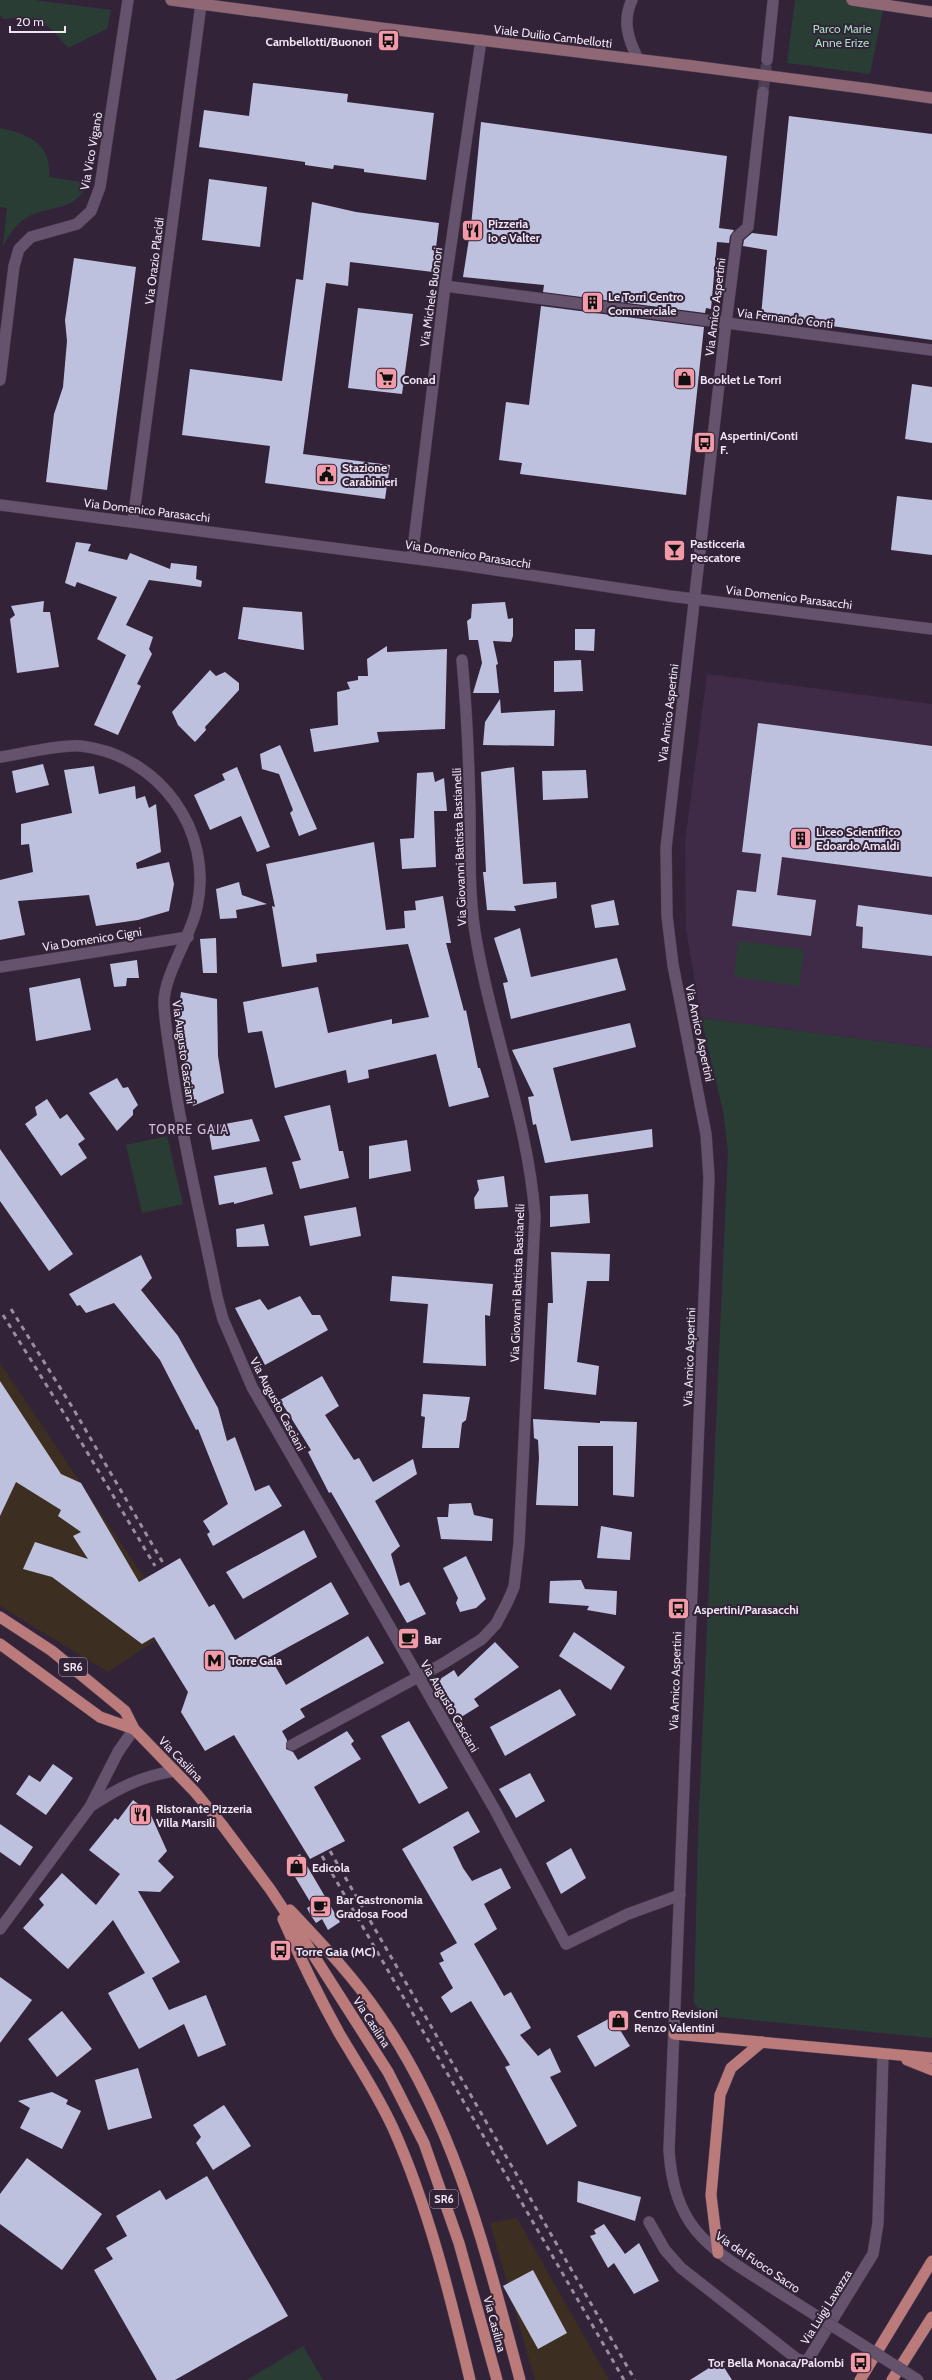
<svg xmlns="http://www.w3.org/2000/svg" width="932" height="2380" font-family="Cabin,sans-serif">
<style>
.commercial{fill:#3c2f21}
.built{fill:#3f2b47}
.green{fill:#2a3d34}
.building{fill:#bec1de}
.lines{fill:none;stroke-linecap:round;stroke-linejoin:round}
.minor-tunnel{stroke:#4f4055;stroke-width:11;stroke-dasharray:11 5.5;stroke-linecap:butt}
.minor-casing{stroke:#4d3f53;stroke-width:12}
.secondary-casing{stroke:#4d3f53;stroke-width:12}
.primary-casing{stroke:#4d3f53;stroke-width:12}
.minor{stroke:#65536d;stroke-width:11}
.secondary{stroke:#906774;stroke-width:11}
.primary{stroke:#bb7b7b;stroke-width:11}
.rail{stroke:#9a8d9f;stroke-width:3;stroke-dasharray:5 5;stroke-linecap:butt}
.minor-bridge-casing{stroke:#4d3f53;stroke-width:12;stroke-linecap:butt}
.secondary-bridge-casing{stroke:#4d3f53;stroke-width:12;stroke-linecap:butt}
.minor-bridge{stroke:#65536d;stroke-width:11}
.secondary-bridge{stroke:#906774;stroke-width:11}
.labels{text-anchor:middle;dominant-baseline:central;stroke-width:4;stroke-linejoin:round;paint-order:stroke}
.shield{fill:#332339;stroke:#b7abbb;stroke-width:1}
.shield-label{font-size:11px;font-weight:bold;fill:#efe5f3}
.park-label{font-size:12px;fill:#a5ddc1;stroke:#332339}
.street-label{font-size:12px;fill:#efe5f3;stroke:#332339}
.poi-label{font-size:12px;font-weight:bold;fill:#efe5f3;stroke:#332339;text-anchor:start}
.neighbourhood-label{font-size:13px;letter-spacing:1px;fill:#d0bbd8;stroke:#332339}
</style>
<rect width="100%" height="100%" fill="#332339"/>
<g class="commercial">
<path d="M0 1363 145 1579 174 1628 108 1672 0 1606Z"/>
<path d="M517 2218 609 2380H535L490 2223Z"/>
</g>
<path class="built" d="M707 674 932 704V1048L701 1018 686 930 685 842Z"/>
<g class="green">
<path d="M0 0H34L111 10 107 29 68 48C47 21 37 15 3 19L0 15Z"/>
<path d="M795 0H885L870 74 787 63Z"/>
<path d="M0 128C29 134 52 144 49 177L88 183C73 215 51 203 26 218 15 225 9 235 3 246L7 208 0 207Z"/>
<path d="M738 941 804 949 799 986 734 977Z"/>
<path d="M701 1018 932 1048V2038L711 2016 699 2010 694 2003 698 1833 728 1151 723 1111Z"/>
<path d="M167 1136 183 1204 142 1213 126 1145Z"/>
<path d="M303 2346 323 2380H247Z"/>
</g>
<g class="building">
<path d="M253 83 348 94 347 102 434 113 426 180 364 172V169L334 165 333 169 305 165V162L199 147 204 110 249 116Z"/>
<path d="M789 116 932 134V340L761 316 767 250 743 246 744 240 752 233 777 236Z"/>
<path d="M481 122 727 156 719 228 734 230 730 236 729 243 717 242 711 309 706 308 705 313 543 292 544 285 463 277 471 226Z"/>
<path d="M209 179 267 187 260 247 202 240Z"/>
<path d="M312 202 356 212 439 223 433 272 350 262 348 286 326 283 303 454 390 465 385 499 265 483 270 446 182 435 190 369 282 381 296 279 303 280Z"/>
<path d="M74 258 136 267 107 490 46 482 54 414 63 387 67 341 65 320Z"/>
<path d="M541 306 704 327 686 495 520 474 522 463 499 460 506 402 529 405Z"/>
<path d="M358 308 413 314 402 394 348 388Z"/>
<path d="M912 384 932 387V443L905 439Z"/>
<path d="M897 496 932 500V555L891 550Z"/>
<path d="M76 542 91 544 88 551 127 560 130 553 170 569 171 563 197 566 196 579 202 581 201 587 149 580 126 625 153 637 149 649 152 654 137 684 141 686 118 735 94 725 126 655 97 639 117 597 77 582 75 587 65 583Z"/>
<path d="M44 601 43 612H50L59 667 17 673 10 619 15 615 11 606Z"/>
<path d="M505 602 508 619 513 618V636L511 642 493 641 498 664 496 665 499 693H473L482 663 478 640H469L467 621 471 618 472 604Z"/>
<path d="M243 607 302 612 304 650 238 639Z"/>
<path d="M575 629H595L594 651 575 650Z"/>
<path d="M387 646V652L447 649 445 729 377 732 379 742 314 752 310 729 338 725 337 692 350 689 347 682 358 680V676H368L367 659Z"/>
<path d="M581 660 583 691 554 692V661Z"/>
<path d="M210 670 216 676 225 672 239 683V690L205 727 206 730 195 742 178 725 172 712Z"/>
<path d="M500 699 501 713 555 710 554 746 483 745 485 722Z"/>
<path d="M758 723 932 746V877L782 857 777 895 816 900 811 936 732 926 737 890 756 892 761 854 742 852Z"/>
<path d="M280 745 317 829 299 836 290 813 293 810 279 774 262 769 260 754Z"/>
<path d="M43 764 49 785 16 793 12 771Z"/>
<path d="M94 766 99 794 135 786 136 799 145 796 149 808 156 804 161 852 136 863 137 869 169 862 174 884 169 911 138 920 96 926 89 895 18 901 25 935 0 940V880L33 872 29 844 21 845V824L72 813 64 770Z"/>
<path d="M237 767 270 847 257 852 241 816 210 830 194 795 225 780 222 774Z"/>
<path d="M514 767 523 884 556 882 557 898 514 906 516 911 487 910 483 872H486L481 772Z"/>
<path d="M586 770 588 798 543 800 542 771Z"/>
<path d="M433 772 435 782 444 778 447 811H434L436 867 402 869 400 839 414 838 417 773Z"/>
<path d="M374 842 386 930 405 928 404 911 416 910 415 901 443 896 451 943H446L464 1011 466 1010 478 1068H480L489 1097 449 1107 436 1054 368 1070 369 1078 348 1083 346 1070 275 1088 262 1031 248 1033 243 1002 318 987 328 1033 392 1019V1024L429 1017 408 944 316 954 317 962 282 967 272 906 275 907 266 864Z"/>
<path d="M239 882 242 895 267 904 236 910 237 918 220 919 216 889Z"/>
<path d="M614 900 619 925 595 928 591 905Z"/>
<path d="M858 905 932 915V956L862 948 863 927 856 926Z"/>
<path d="M520 928 531 977 617 958 626 990 511 1019 503 983 508 982 494 938Z"/>
<path d="M216 938 217 973H203L200 939Z"/>
<path d="M137 960 139 978H127L126 986 114 987 110 964Z"/>
<path d="M80 978 91 1030 36 1041 29 988Z"/>
<path d="M181 992 217 999 218 1056 224 1093 193 1106 176 1026Z"/>
<path d="M630 1023 636 1047 553 1068 571 1141 652 1129 653 1147 545 1163 536 1124 533 1125 528 1097 534 1096 512 1050Z"/>
<path d="M117 1078 123 1088 128 1087 138 1105 133 1110V1115L117 1131 89 1093Z"/>
<path d="M47 1099 60 1119 67 1114 85 1139 78 1144 87 1158 61 1176 25 1124 37 1115 35 1107Z"/>
<path d="M330 1105 339 1151H343L349 1178 300 1189 292 1162 301 1160 284 1116Z"/>
<path d="M252 1119 260 1141 212 1150 208 1127Z"/>
<path d="M407 1140 411 1171 369 1179V1146Z"/>
<path d="M0 1149 73 1254 49 1271 0 1201Z"/>
<path d="M266 1167 273 1194 234 1204V1202L219 1205 214 1176Z"/>
<path d="M504 1176 508 1207 475 1209 474 1198 479 1190 477 1180Z"/>
<path d="M588 1194 590 1223 550 1227V1196Z"/>
<path d="M356 1207 361 1236 310 1246 304 1216Z"/>
<path d="M264 1224 269 1246 237 1247 236 1229Z"/>
<path d="M551 1252 610 1254 609 1281H587L577 1362 599 1366 596 1395 544 1389 548 1303H553Z"/>
<path d="M141 1255 152 1278 141 1290 178 1336 218 1408 227 1441 235 1437 255 1491 269 1485 282 1506 213 1546 207 1534 210 1532 203 1521 228 1504 198 1429 196 1430 160 1360 114 1303 86 1313 80 1305 77 1306 69 1294Z"/>
<path d="M392 1276 493 1284 490 1316 485 1315 486 1366 423 1363 428 1304 390 1301Z"/>
<path d="M300 1296 312 1315H320L328 1330 265 1365 235 1308 260 1299 268 1310Z"/>
<path d="M322 1376 339 1406 325 1415 354 1460 359 1458 373 1482 413 1459 417 1474 375 1501 400 1546 391 1554 400 1586 409 1582 426 1614 407 1623 331 1492 329 1493 308 1452 311 1450 280 1400Z"/>
<path d="M0 1381 61 1474 81 1483 139 1582 180 1558 209 1607 214 1604 235 1640 331 1582 349 1614 270 1657 286 1685 368 1636 384 1663 300 1709 305 1717 282 1731 287 1740 286 1749 293 1752 298 1760 347 1731 354 1741 351 1744 361 1759 314 1787 345 1841 310 1859 234 1735 205 1751 181 1712 188 1692 154 1637 142 1644 52 1577 23 1569 35 1542 88 1559 73 1536 81 1532 58 1516 61 1510 16 1482 0 1516Z"/>
<path d="M423 1394 470 1397 466 1420 462 1423 459 1448H422L425 1417 421 1416Z"/>
<path d="M533 1419 600 1423V1421L637 1422 634 1497 613 1495V1446H578V1506L536 1505 539 1458 538 1440 534 1438Z"/>
<path d="M471 1503 474 1515 493 1519 492 1541 441 1539 437 1517H448L449 1504Z"/>
<path d="M601 1526 632 1532 630 1560 597 1558Z"/>
<path d="M304 1530 317 1557 243 1599 226 1572Z"/>
<path d="M466 1556 486 1599 476 1608 460 1612 456 1603 458 1598 443 1568Z"/>
<path d="M581 1580 585 1589 617 1591 616 1615 587 1610 589 1606 549 1603 550 1581Z"/>
<path d="M574 1632 625 1667 611 1690 559 1656Z"/>
<path d="M495 1642 519 1667 474 1699 479 1706 458 1719 437 1681 454 1670 458 1677Z"/>
<path d="M560 1689 576 1715 505 1756 490 1727Z"/>
<path d="M409 1721 448 1788 419 1804 381 1736Z"/>
<path d="M53 1764 73 1778 46 1815 16 1794 29 1775 40 1782Z"/>
<path d="M530 1773 545 1801 516 1818 499 1789Z"/>
<path d="M133 1800 150 1813 167 1851 158 1861 174 1877 160 1892 138 1891 180 1962 152 1978 169 2010 206 1995 226 2045 198 2057 184 2024 139 2049 108 1993 145 1973 113 1920 68 1969 23 1928 44 1905 39 1899 62 1873 96 1905 120 1874 89 1850 115 1818 118 1820Z"/>
<path d="M468 1811 480 1832 453 1847 463 1868 472 1881 501 1868 511 1888 484 1904 497 1929 474 1944 504 1996 511 1992 531 2028 520 2035 538 2056 550 2048 561 2072 550 2077 577 2126 547 2145 505 2067 510 2065 471 2001 451 2013 441 1997 453 1988 439 1963 444 1961 440 1953 457 1943 402 1849Z"/>
<path d="M0 1824 33 1847 20 1866 0 1852Z"/>
<path d="M571 1848 586 1878 561 1894 546 1863Z"/>
<path d="M300 1854 340 1922 328 1930 322 1919 316 1923 310 1914 307 1908 312 1905 286 1862Z"/>
<path d="M0 1977 32 2000 0 2043Z"/>
<path d="M62 2011 92 2049 57 2077 28 2039Z"/>
<path d="M612 2017 630 2046 595 2067 577 2036Z"/>
<path d="M138 2068 152 2118 108 2130 95 2080Z"/>
<path d="M52 2092 68 2100 66 2104 81 2111 62 2149 20 2128 30 2108 18 2101Z"/>
<path d="M224 2105 251 2146 213 2170 196 2143 201 2137 193 2125Z"/>
<path d="M27 2158 102 2214 62 2270 0 2224V2194Z"/>
<path d="M207 2176 288 2316 175 2380H157L94 2270 113 2259 106 2248 127 2236 116 2216 160 2190 166 2200Z"/>
<path d="M578 2181 641 2197 635 2221 577 2202Z"/>
<path d="M604 2224 625 2254 639 2243 659 2281 634 2294 614 2263 608 2268 590 2236 596 2234 594 2230Z"/>
<path d="M533 2270 567 2333 538 2349 503 2286Z"/>
<path d="M720 2361 732 2380H690Z"/>
</g>
<g class="lines">
<path class="minor-tunnel" d="M763 92 767 60"/>
<defs>
<g id="minor">
<path d="M632 0C622 21 628 39 638 59"/>
<path d="M767 60 773 2"/>
<path d="M763 92 748 227 737 237 726 323 666 848 667 916 673 965 706 1134 709 1178 669 2150C674 2232 712 2249 774 2289"/>
<path d="M445 286 932 350"/>
<path d="M0 380 14 266 19 249 31 237 77 224 91 211 100 187 128 0"/>
<path d="M0 505 456 564 670 596 932 629"/>
<path d="M133 521 201 4"/>
<path d="M412 558 445 286 481 40"/>
<path d="M0 757C21 754 62 744 81 746 159 755 214 831 197 907 191 937 163 976 164 1004 165 1025 169 1046 172 1067 183 1145 202 1221 217 1297L223 1319 252 1387 495 1810 566 1944 628 1914 680 1895"/>
<path d="M0 967 188 937"/>
<path d="M292 1745 444 1663 482 1639 496 1624 508 1601 514 1587 519 1544 535 1216C528 1119 490 1027 475 932 469 893 470 853 470 814 469 762 467 711 462 660"/>
<path d="M91 1806C118 1788 142 1776 175 1771"/>
<path d="M0 1929 90 1807 118 1752 134 1729"/>
<path d="M649 2222 665 2250 681 2268 797 2359 805 2361 809 2358 873 2254 878 2223 883 2054"/>
</g>
<g id="secondary">
<path d="M171 0 381 28 693 66"/>
<path d="M852 0 932 12"/>
<path d="M869 89 932 98"/>
</g>
<g id="primary">
<path d="M0 1617 52 1651 125 1711 134 1729 195 1792 223 1826 270 1889 309 1948 388 2072 424 2143 459 2243 497 2380"/>
<path d="M0 1644 100 1717 134 1729"/>
<path d="M290 1910C321 1943 352 1975 378 2013 455 2122 486 2253 520 2380"/>
<path d="M283 1919C300 1958 319 1997 339 2033 358 2065 378 2095 393 2128 429 2209 450 2295 470 2380"/>
<path d="M674 2034 932 2058"/>
<path d="M907 2060 932 2070"/>
<path d="M718 2253 711 2195 720 2095 731 2068 762 2042"/>
<path d="M860 2380 932 2261"/>
<path d="M892 2380 932 2317"/>
</g>
</defs>
<use href="#minor" class="minor-casing"/>
<use href="#secondary" class="secondary-casing"/>
<use href="#primary" class="primary-casing"/>
<use href="#minor" class="minor"/>
<use href="#secondary" class="secondary"/>
<use href="#primary" class="primary"/>
<g class="rail">
<path d="M11 1309 74 1410 163 1563"/>
<path d="M3 1315 65 1415 155 1566"/>
<path d="M330 1851 635 2380"/>
<path d="M322 1856 624 2380"/>
</g>
<defs>
<path id="minor-bridge" d="M774 2289 918 2380"/>
<path id="secondary-bridge" d="M693 66 869 89"/>
</defs>
<use href="#minor-bridge" class="minor-bridge-casing"/>
<use href="#secondary-bridge" class="secondary-bridge-casing"/>
<use href="#minor-bridge" class="minor-bridge"/>
<use href="#secondary-bridge" class="secondary-bridge"/>
</g>
<defs>
<symbol id="bus-square" viewBox="-11 -11 22 22"><rect x="-9" y="-9" width="18" height="18" rx="4" fill="#f39aa9" stroke="#332339"/><path d="M-5-6H5V4H4V6H2V4H-2V6H-4V4H-5ZM-3.5-4V0h7V-4ZM-3.5 1.2v1.5H-2V1.2ZM2 1.2v1.5H3.5V1.2Z" fill="#111"/></symbol>
<symbol id="restaurant-square" viewBox="-11 -11 22 22"><rect x="-9" y="-9" width="18" height="18" rx="4" fill="#f39aa9" stroke="#332339"/><path d="M-5-6h1v4h1v-4h1v4h1v-4h1v5L-1.5 .5V6h-2V.5L-5-1ZM5-6V6H3V1.5H1.5Q1.5-4 5-6Z" fill="#111"/></symbol>
<symbol id="building-square" viewBox="-11 -11 22 22"><rect x="-9" y="-9" width="18" height="18" rx="4" fill="#f39aa9" stroke="#332339"/><path d="M-4-6H4V6H1V3H-1V6H-4ZM-2.5-4.3h1.7v1.8h-1.7ZM.8-4.3h1.7v1.8H.8ZM-2.5-1h1.7V.8h-1.7ZM.8-1h1.7V.8H.8Z" fill="#111"/></symbol>
<symbol id="supermarket-square" viewBox="-11 -11 22 22"><rect x="-9" y="-9" width="18" height="18" rx="4" fill="#f39aa9" stroke="#332339"/><path d="M-6-5.5h2.5l.6 2H6L4.5 2H-2.5L-4.4-4H-6ZM-1.5 3.2a1.3 1.3 0 1 0 .1 0ZM3 3.2a1.3 1.3 0 1 0 .1 0Z" fill="#111"/></symbol>
<symbol id="shop-square" viewBox="-11 -11 22 22"><rect x="-9" y="-9" width="18" height="18" rx="4" fill="#f39aa9" stroke="#332339"/><path d="M-5-2.5h2.3a2.7 3.5 0 0 1 5.4 0H5L5.5 6h-11ZM-1.5-2.5h3a1.5 2.3 0 0 0-3 0Z" fill="#111"/></symbol>
<symbol id="civic-square" viewBox="-11 -11 22 22"><rect x="-9" y="-9" width="18" height="18" rx="4" fill="#f39aa9" stroke="#332339"/><path d="M-.6-6.5H3V-4.5H.6V-3L4-1V1h2V6H-6V1h2V-1L-.6-3ZM-1.2 2.5V6h2.4V2.5Z" fill="#111"/></symbol>
<symbol id="bar-square" viewBox="-11 -11 22 22"><rect x="-9" y="-9" width="18" height="18" rx="4" fill="#f39aa9" stroke="#332339"/><path d="M-6-5H6L.8 .8V4.5H3.5V6h-7V4.5H-.8V.8Z" fill="#111"/></symbol>
<symbol id="cafe-square" viewBox="-11 -11 22 22"><rect x="-9" y="-9" width="18" height="18" rx="4" fill="#f39aa9" stroke="#332339"/><path d="M-5.5-4.5H6V0H3Q3 3.5 0 3.5H-2.5Q-5.5 3.5-5.5 0ZM3-3.2v2h1.7v-2ZM-6 4.5H4V6H-6Z" fill="#111"/></symbol>
<symbol id="metro-square" viewBox="-11 -11 22 22"><rect x="-9" y="-9" width="18" height="18" rx="4" fill="#f39aa9" stroke="#332339"/><path d="M-5.5 5V-5H-3L0 0L3-5H5.5V5H3V-.5L0 4L-3-.5V5Z" fill="#111"/></symbol>
</defs>
<g fill-rule="evenodd">
<use href="#bus-square" x="376" y="28" width="25" height="25"/>
<use href="#restaurant-square" x="460" y="218" width="25" height="25"/>
<use href="#building-square" x="580" y="290" width="25" height="25"/>
<use href="#supermarket-square" x="374" y="366" width="25" height="25"/>
<use href="#shop-square" x="672" y="366" width="25" height="25"/>
<use href="#bus-square" x="692" y="430" width="25" height="25"/>
<use href="#civic-square" x="314" y="462" width="25" height="25"/>
<use href="#bar-square" x="662" y="538" width="25" height="25"/>
<use href="#building-square" x="788" y="826" width="25" height="25"/>
<use href="#bus-square" x="666" y="1596" width="25" height="25"/>
<use href="#cafe-square" x="396" y="1626" width="25" height="25"/>
<use href="#metro-square" x="202" y="1648" width="25" height="25"/>
<use href="#restaurant-square" x="128" y="1802" width="25" height="25"/>
<use href="#shop-square" x="284" y="1854" width="25" height="25"/>
<use href="#cafe-square" x="308" y="1894" width="25" height="25"/>
<use href="#bus-square" x="268" y="1938" width="25" height="25"/>
<use href="#shop-square" x="606" y="2008" width="25" height="25"/>
<use href="#bus-square" x="848" y="2350" width="25" height="25"/>
</g>
<g class="labels">
<g class="shield">
<rect x="59" y="1658" width="28" height="18" rx="3"/>
<rect x="430" y="2190" width="28" height="18" rx="3"/>
</g>
<g class="shield-label">
<text x="73" y="1667">SR6</text>
<text x="444" y="2199">SR6</text>
</g>
<g class="park-label">
<text x="842" y="28">Parco Marie<tspan x="842" dy="14">Anne Erize</tspan></text>
</g>
<g class="street-label">
<text transform="translate(553 36) rotate(7)">Viale Duilio Cambellotti</text>
<text transform="translate(91 151) rotate(-80)">Via Vico Viganò</text>
<text transform="translate(154 261) rotate(-83)">Via Orazio Placidi</text>
<text transform="translate(431 297) rotate(-82)">Via Michele Buonori</text>
<text transform="translate(715 307) rotate(-83)">Via Amico Aspertini</text>
<text transform="translate(785 318) rotate(7)">Via Fernando Conti</text>
<text transform="translate(147 510) rotate(7)">Via Domenico Parasacchi</text>
<text transform="translate(468 554) rotate(9)">Via Domenico Parasacchi</text>
<text transform="translate(789 597) rotate(7)">Via Domenico Parasacchi</text>
<text transform="translate(668 713) rotate(-83)">Via Amico Aspertini</text>
<text transform="translate(459 847) rotate(-92)">Via Giovanni Battista Bastianelli</text>
<text transform="translate(92 939) rotate(-9)">Via Domenico Cigni</text>
<text transform="translate(700 1033) rotate(78)">Via Amico Aspertini</text>
<text transform="translate(184 1052) rotate(82)">Via Augusto Casciani</text>
<text transform="translate(517 1283) rotate(-88)">Via Giovanni Battista Bastianelli</text>
<text transform="translate(689 1357) rotate(-88)">Via Amico Aspertini</text>
<text transform="translate(278 1404) rotate(62)">Via Augusto Casciani</text>
<text transform="translate(675 1681) rotate(-88)">Via Amico Aspertini</text>
<text transform="translate(450 1706) rotate(60)">Via Augusto Casciani</text>
<text transform="translate(181 1759) rotate(46)">Via Casilina</text>
<text transform="translate(372 2022) rotate(57)">Via Casilina</text>
<text transform="translate(758 2262) rotate(34)">Via del Fuoco Sacro</text>
<text transform="translate(826 2307) rotate(-58)">Via Luigi Lavazza</text>
<text transform="translate(495 2324) rotate(75)">Via Casilina</text>
</g>
<g class="poi-label">
<text x="372" y="41" text-anchor="end">Cambellotti/Buonori</text>
<text x="488" y="223">Pizzeria<tspan x="488" dy="14">io e Valter</tspan></text>
<text x="608" y="296">Le Torri Centro<tspan x="608" dy="14">Commerciale</tspan></text>
<text x="402" y="379">Conad</text>
<text x="700" y="379">Booklet Le Torri</text>
<text x="720" y="435">Aspertini/Conti<tspan x="720" dy="14">F.</tspan></text>
<text x="342" y="467">Stazione<tspan x="342" dy="14">Carabinieri</tspan></text>
<text x="690" y="543">Pasticceria<tspan x="690" dy="14">Pescatore</tspan></text>
<text x="816" y="831">Liceo Scientifico<tspan x="816" dy="14">Edoardo Amaldi</tspan></text>
<text x="694" y="1609">Aspertini/Parasacchi</text>
<text x="424" y="1639">Bar</text>
<text x="230" y="1660">Torre Gaia</text>
<text x="156" y="1808">Ristorante Pizzeria<tspan x="156" dy="14">Villa Marsili</tspan></text>
<text x="312" y="1867">Edicola</text>
<text x="336" y="1899">Bar Gastronomia<tspan x="336" dy="14">Gradosa Food</tspan></text>
<text x="296" y="1951">Torre Gaia (MC)</text>
<text x="634" y="2013">Centro Revisioni<tspan x="634" dy="14">Renzo Valentini</tspan></text>
<text x="844" y="2362" text-anchor="end">Tor Bella Monaca/Palombi</text>
</g>
<g class="neighbourhood-label">
<text x="189" y="1129">TORRE GAIA</text>
</g>
</g>
<path d="M10 26v6h55v-6" fill="none" stroke="#efe5f3" stroke-width="2"/>
<text x="16" y="26" font-size="12" fill="#efe5f3" stroke="#332339" stroke-width="3" paint-order="stroke">20 m</text>
</svg>
